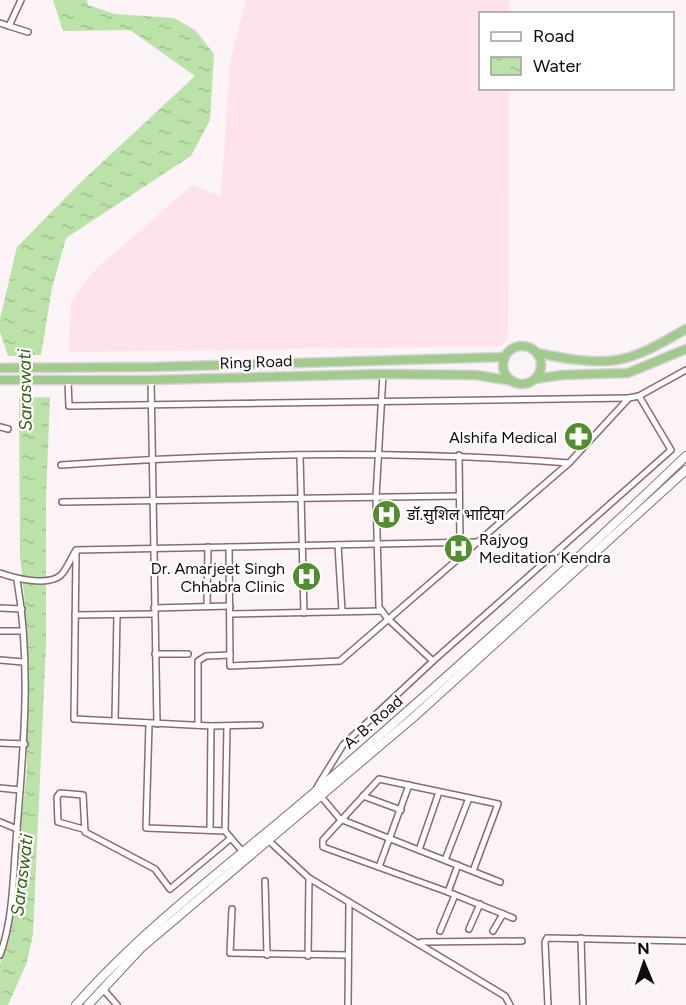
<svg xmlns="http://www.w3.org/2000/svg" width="686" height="1005" font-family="Figtree,'Noto Sans Devanagari',sans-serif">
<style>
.built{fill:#fee3eb}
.water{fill:url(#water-ripples)}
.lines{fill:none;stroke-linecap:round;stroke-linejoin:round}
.river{stroke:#bbe2a8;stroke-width:10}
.minor-casing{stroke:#896a73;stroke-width:8}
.secondary-casing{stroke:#896a73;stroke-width:10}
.trunk-casing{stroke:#d5d3d3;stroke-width:11}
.minor{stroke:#fff;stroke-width:5}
.secondary{stroke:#fff;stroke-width:8}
.trunk{stroke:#a2ca8e;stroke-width:8}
.labels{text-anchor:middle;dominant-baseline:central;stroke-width:4.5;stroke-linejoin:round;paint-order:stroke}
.street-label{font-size:16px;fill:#14090d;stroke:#fff}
.poi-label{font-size:16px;fill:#14090d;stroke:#fff;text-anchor:end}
.water-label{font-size:18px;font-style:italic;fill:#356315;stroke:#fff}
</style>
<defs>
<pattern id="water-ripples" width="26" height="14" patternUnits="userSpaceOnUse" patternTransform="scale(1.5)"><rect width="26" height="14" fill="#bbe2a8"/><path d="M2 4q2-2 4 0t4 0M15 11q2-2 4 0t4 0" fill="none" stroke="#a0c18f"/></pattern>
</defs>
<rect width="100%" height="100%" fill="#fbf3f5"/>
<path class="built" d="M246 0H509V13L480 14V88L509 89 508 339 502 346 69 352 71 301 94 271 192 185 221 196 230 63Z"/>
<g class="water">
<path d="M53 0H87L88 5 115 14 174 18 195 30 214 54 210 120 191 156 66 238 52 288 41 355 8 356 0 332V319L17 247 80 183 195 76 130 30 63 31Z"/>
<path d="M50 397 46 498V644L33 934 27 962 8 1005H0V964L17 904 19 845 27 769 25 603 20 556 19 398Z"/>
</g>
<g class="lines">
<path class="river" d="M24 342 26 410"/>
<defs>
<g id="minor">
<path d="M0 23 9 26 21 0"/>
<path d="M9 26 28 32"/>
<path d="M383 374 376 497 379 607 387 618 433 661"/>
<path d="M151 380 157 724"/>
<path d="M68 381 69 406 629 398"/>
<path d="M0 427 8 429"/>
<path d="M459 455 460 542"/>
<path d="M300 456 304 613"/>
<path d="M61 465C230 453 400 450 569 463"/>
<path d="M62 502 459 496"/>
<path d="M338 545 342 611"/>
<path d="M229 547 230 666 340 661 569 463 629 398 639 396 686 370"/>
<path d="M76 553 74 719 211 726 260 725"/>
<path d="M0 573C14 578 48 587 61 575 67 569 71 558 76 550L477 542"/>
<path d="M207 606 208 547"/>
<path d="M0 608 22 609"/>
<path d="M154 608 230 606"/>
<path d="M230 614 382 611"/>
<path d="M75 615 154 614"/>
<path d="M0 631H22"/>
<path d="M155 654H188"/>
<path d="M0 660 23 662"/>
<path d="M115 720 117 615"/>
<path d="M149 724 146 828 225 831"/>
<path d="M198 725V661L206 656 230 655"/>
<path d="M227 726 225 831 242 851"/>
<path d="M0 743 25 744"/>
<path d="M317 787 343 745 433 661 671 450 639 396"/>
<path d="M0 788 20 790"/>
<path d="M319 794 340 819 500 882"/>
<path d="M363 796 401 810"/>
<path d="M0 822 17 829"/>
<path d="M83 829 58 822 57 797 60 793 83 795 85 832 155 869 170 889 230 839"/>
<path d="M210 830 211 726"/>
<path d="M268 840 309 878 505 996 510 1005"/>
<path d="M419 850 439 792"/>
<path d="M445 860 469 798"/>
<path d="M458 865 448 892 323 847V840L379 779 498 804 473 871"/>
<path d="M379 867 409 785"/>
<path d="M265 881 267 955"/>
<path d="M448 892 513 918"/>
<path d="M232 909 230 953 348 955"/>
<path d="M469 929 480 904"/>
<path d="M440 931 455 895"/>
<path d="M493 931 503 914"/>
<path d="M581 938 583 1005"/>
<path d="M421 942 522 941"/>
<path d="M0 955C13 920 13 878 16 841 23 755 32 666 17 580"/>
<path d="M308 956 309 878"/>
<path d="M103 989 117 1005"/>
<path d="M348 1005 349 903"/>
<path d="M548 1005 545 942 547 938 686 941"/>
</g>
<g id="secondary">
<path d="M76 1005C147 924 235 861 316 791 442 682 566 571 686 456"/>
<path d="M88 1005 141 948 415 716 686 470"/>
</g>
<g id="trunk">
<circle cx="522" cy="365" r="19"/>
<path d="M537 353C562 358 592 364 617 360 641 356 665 341 686 329"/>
<path d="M0 368 155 367 505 357"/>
<path d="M535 379 562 375 628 373 686 349"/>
<path d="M0 380H151L383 374 476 375 512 381"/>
</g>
</defs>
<use href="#minor" class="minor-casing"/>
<use href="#secondary" class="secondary-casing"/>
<use href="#trunk" class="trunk-casing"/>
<use href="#minor" class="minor"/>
<use href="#secondary" class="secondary"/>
<use href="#trunk" class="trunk"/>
</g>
<defs>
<symbol id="pharmacy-disc" viewBox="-11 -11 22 22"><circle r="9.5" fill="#528e2d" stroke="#fff"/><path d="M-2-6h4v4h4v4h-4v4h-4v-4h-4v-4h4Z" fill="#fff"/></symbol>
<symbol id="hospital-disc" viewBox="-11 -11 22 22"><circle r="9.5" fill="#528e2d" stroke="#fff"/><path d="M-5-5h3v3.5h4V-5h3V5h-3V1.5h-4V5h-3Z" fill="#fff"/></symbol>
</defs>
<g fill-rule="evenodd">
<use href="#pharmacy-disc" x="562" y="420" width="33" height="33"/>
<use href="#hospital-disc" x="370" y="498" width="33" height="33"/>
<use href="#hospital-disc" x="442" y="532" width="33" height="33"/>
<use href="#hospital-disc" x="290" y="560" width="33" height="33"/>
</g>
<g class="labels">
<g class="street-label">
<text transform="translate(256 362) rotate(-2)">Ring Road</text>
<text transform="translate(373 722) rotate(-41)">A. B. Road</text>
</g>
<g class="poi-label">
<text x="557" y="437">Alshifa Medical</text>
<text x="407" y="514" text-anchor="start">डॉ.सुशिल भाटिया</text>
<text x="479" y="539" text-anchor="start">Rajyog<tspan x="479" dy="18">Meditation Kendra</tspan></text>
<text x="285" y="568">Dr. Amarjeet Singh<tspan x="285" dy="18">Chhabra Clinic</tspan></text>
</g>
<g class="water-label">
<text transform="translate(25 390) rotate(-91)">Saraswati</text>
<text transform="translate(22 875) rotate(-83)">Saraswati</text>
</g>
</g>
<rect x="479" y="12" width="195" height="78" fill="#ffffff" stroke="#a19d9e" stroke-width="1.5"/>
<rect x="491" y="32" width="30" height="9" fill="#ffffff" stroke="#a19d9e" stroke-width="1.5"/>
<text x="533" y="42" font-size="18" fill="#14090d">Road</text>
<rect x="491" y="57" width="30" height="18" fill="url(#water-ripples)" stroke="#a19d9e" stroke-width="1.5"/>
<text x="533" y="72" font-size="18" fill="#14090d">Water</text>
<g transform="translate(644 963) rotate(358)" stroke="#ffffff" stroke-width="4.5" paint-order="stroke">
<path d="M0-4.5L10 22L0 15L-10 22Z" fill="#14090d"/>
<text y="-9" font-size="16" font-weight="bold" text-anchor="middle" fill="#14090d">N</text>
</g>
</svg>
